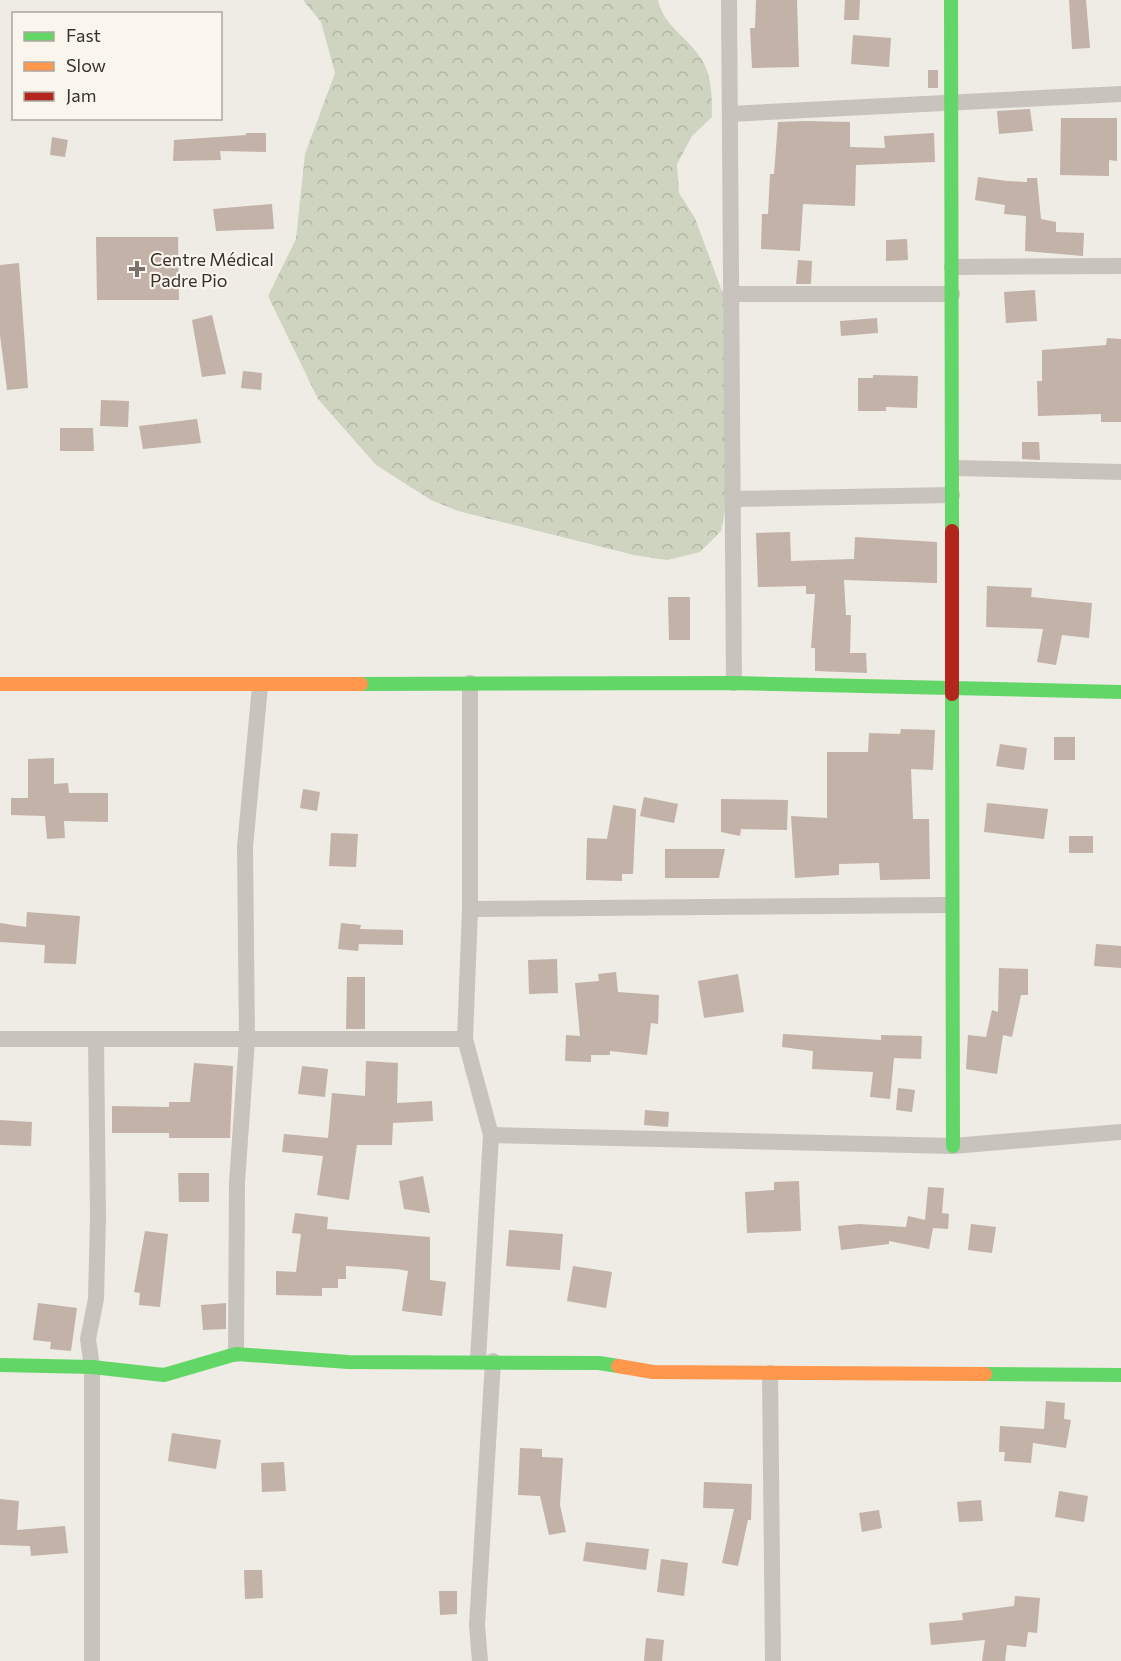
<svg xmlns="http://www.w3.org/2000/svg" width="1121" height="1661" font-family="Commissioner,sans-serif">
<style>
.forest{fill:url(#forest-crowns)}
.building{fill:#c2b2a7}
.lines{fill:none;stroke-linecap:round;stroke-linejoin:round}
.street{stroke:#c8c3bd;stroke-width:16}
.fast{stroke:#63d668;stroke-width:14}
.slow{stroke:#ff974d;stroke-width:14}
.jam{stroke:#b3261e;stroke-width:14}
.poi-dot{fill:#79726c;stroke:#faf6ed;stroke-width:2}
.labels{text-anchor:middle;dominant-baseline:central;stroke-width:4.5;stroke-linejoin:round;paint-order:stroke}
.poi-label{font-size:18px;fill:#3a312b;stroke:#faf6ed;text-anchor:start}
</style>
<defs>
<pattern id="forest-crowns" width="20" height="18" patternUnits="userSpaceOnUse" patternTransform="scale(1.5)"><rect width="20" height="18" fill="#ced4bf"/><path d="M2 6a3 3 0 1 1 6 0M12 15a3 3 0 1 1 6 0" fill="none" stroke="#b2b6a4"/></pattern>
</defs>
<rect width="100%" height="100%" fill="#efebe5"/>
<path class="forest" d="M303 0H658C663 25 686 36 700 57 712 74 712 96 712 117L692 136 677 164 679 193 695 218 727 305 732 474 721 531 700 552 667 560 634 555 458 511 431 500 376 465 318 399 268 296 296 239 305 154 335 73 321 22Z"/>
<g class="building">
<path d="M756 0H797L799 67 752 68 750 28H755Z"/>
<path d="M845 0H860L859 20H844Z"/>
<path d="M1069 0H1086L1090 48 1072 49Z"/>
<path d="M853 35 891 38 889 67 851 64Z"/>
<rect x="928" y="70" width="10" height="18"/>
<path d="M1030 109 1033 131 999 134 997 111Z"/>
<path d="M1061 118H1117V161L1109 160V176L1060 175Z"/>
<path d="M805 121 850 122V147L885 148 884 136 934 133 935 162 856 165 855 206 803 204 800 251 761 249 762 214H768L770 174H774L778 122Z"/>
<path d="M246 133H266V152L220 151 221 160 173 161 174 140 246 135Z"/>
<path d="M52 137 68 140 65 157 50 155Z"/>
<path d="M978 177 1007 181 1027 182V178H1037L1041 219 1056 222V232L1084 233 1083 256 1025 251 1026 216 1004 214 1005 205 975 200Z"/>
<path d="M272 204 274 229 216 231 213 209Z"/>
<path d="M96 237H178L179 300H97Z"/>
<path d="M907 239 908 260 886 261V240Z"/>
<path d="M798 260 812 261 811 284H796Z"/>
<path d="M19 263 28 388 7 390 0 335V265Z"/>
<path d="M1035 290 1037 321 1006 323 1004 292Z"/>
<path d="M212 315 226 374 202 377 192 320Z"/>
<path d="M877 318 878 333 841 336 840 321Z"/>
<path d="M1107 338 1121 339V422H1101V414L1038 416 1037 381H1042V350L1106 345Z"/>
<path d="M243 371 262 373 261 390 241 388Z"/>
<path d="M873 375 918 376 917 408 886 407V411H858V378H873Z"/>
<path d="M101 400 129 401 128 427 100 426Z"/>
<path d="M197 419 201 443 143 449 139 426Z"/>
<path d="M60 428H93L94 451H60Z"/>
<path d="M1022 442H1039L1040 460 1022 459Z"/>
<path d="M790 532 791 561 854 559 855 537 937 542V583L844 580 846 615H851L850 653H866L867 673 815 671V648H811L815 594H806V586L758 587 756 533Z"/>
<path d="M987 586 1032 588 1031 597 1092 603 1089 638 1062 635 1056 665 1037 662 1043 629 986 627Z"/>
<path d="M668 597H690V640H669Z"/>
<path d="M901 729 935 730 933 770 911 769 913 819H929L930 879 880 880 879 863 839 864V875L795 878 791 816 827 818V752H868L869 733 900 734Z"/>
<rect x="1054" y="737" width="21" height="23"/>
<path d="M1000 744 1027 748 1024 770 996 766Z"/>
<path d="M54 758V784L68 783 69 793H108V822L64 821 65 838 47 839 45 816 11 815V798H28V759Z"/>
<path d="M303 789 320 792 317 811 300 808Z"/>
<path d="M644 797 678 804 674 823 640 816Z"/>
<path d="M721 799 788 800 787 830 741 829 740 836 721 832Z"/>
<path d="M987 803 1048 809 1044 839 984 832Z"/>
<path d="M613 805 636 809 633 874H622V881L586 880 587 838 607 839Z"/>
<path d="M331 833 358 834 356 867 329 866Z"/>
<rect x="1069" y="836" width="24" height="17"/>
<path d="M665 849H725L719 878H665Z"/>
<path d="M27 912 80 916 76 964 44 963 45 945 0 942V923L26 927Z"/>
<path d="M341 923 361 925 360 929 403 930V945L359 944 358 951 338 949Z"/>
<path d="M1096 944 1121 946V968L1094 966Z"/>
<path d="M557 959 558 993 529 994 528 960Z"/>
<path d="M999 968 1028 969V995H1021L1012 1037 1003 1035 997 1074 966 1069 968 1035 986 1037 992 1010 998 1012Z"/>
<path d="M616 972 618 992 659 995 658 1024 651 1023 647 1055 610 1051V1055H591V1062L565 1061 566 1035 580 1036 575 983 599 981 598 974Z"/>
<path d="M738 974 744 1012 704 1018 698 981Z"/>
<path d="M347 977H365V1029H346Z"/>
<path d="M783 1034 881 1040V1035L922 1036 921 1059 894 1058 890 1099 870 1097 873 1072 812 1069 813 1051 782 1047Z"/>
<path d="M366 1061 398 1063 397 1103 432 1101 433 1121 393 1123 392 1145H357L349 1200 317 1195 323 1156 282 1152 284 1134 328 1138 332 1093 365 1096Z"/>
<path d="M194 1063 233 1066 230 1138H169V1133H112V1106L169 1107V1102H190Z"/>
<path d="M302 1066 328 1069 325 1097 298 1094Z"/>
<path d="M898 1088 915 1090 912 1112 896 1110Z"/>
<path d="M645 1110 669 1112 668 1127 644 1125Z"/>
<path d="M0 1120 32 1122 31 1146 0 1145Z"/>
<path d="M178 1173H209V1202H179Z"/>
<path d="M423 1176 430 1213 404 1209 399 1181Z"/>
<path d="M799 1181 801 1231 747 1233 745 1192 774 1190V1182Z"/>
<path d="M928 1187 944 1188 942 1213 949 1214 948 1229 933 1228 929 1249 889 1241V1244L841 1250 838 1226 859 1224 906 1227 908 1216 925 1220Z"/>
<path d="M295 1213 328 1217 327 1229 430 1237V1280L446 1282 442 1316 402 1311 408 1271 397 1269 346 1266V1279H338V1288H322V1296L276 1295V1271L296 1272 301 1234 292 1233Z"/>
<path d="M971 1224 996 1227 992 1253 968 1250Z"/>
<path d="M509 1230 563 1234 560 1270 506 1266Z"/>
<path d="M145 1231 168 1234 160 1307 139 1305 140 1293 134 1292Z"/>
<path d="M573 1266 612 1272 606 1308 567 1301Z"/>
<path d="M38 1303 77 1308 71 1351 50 1349 51 1342 33 1340Z"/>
<path d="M226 1303V1329L203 1330 201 1305Z"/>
<path d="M1046 1401 1065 1403 1064 1419 1071 1420 1066 1448 1033 1443 1031 1463 1004 1461 1005 1452H999L1000 1426 1044 1429Z"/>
<path d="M172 1433 221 1440 216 1469 168 1461Z"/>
<path d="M520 1448 542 1449V1457L563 1458 560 1505 566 1532 549 1535 540 1496 518 1495Z"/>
<path d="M284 1462 286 1491 262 1492 261 1463Z"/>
<path d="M704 1482 752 1484 751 1520H748L738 1566 722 1563 734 1509 703 1508Z"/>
<path d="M1059 1491 1088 1496 1084 1522 1055 1517Z"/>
<path d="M0 1499 19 1501 17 1530 65 1526 68 1553 31 1556 30 1546 0 1545Z"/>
<path d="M981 1500 983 1521 959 1522 957 1502Z"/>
<path d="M879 1510 882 1528 862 1532 859 1513Z"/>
<path d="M586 1542 649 1549 646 1570 583 1561Z"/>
<path d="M661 1559 688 1563 684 1596 657 1592Z"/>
<path d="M244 1570H262L263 1598 245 1599Z"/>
<path d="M439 1591H457V1614L440 1615Z"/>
<path d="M1015 1596 1040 1598 1037 1633 1028 1632 1026 1647 1007 1645 1005 1661H982L985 1640 931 1645 929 1623 963 1620 962 1613 1014 1606Z"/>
<path d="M646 1638 664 1640 662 1661H644Z"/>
</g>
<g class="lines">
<g class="street">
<path d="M729 0 734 683"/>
<path d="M730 114 1121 94"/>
<path d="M952 267 1121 266"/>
<path d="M730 294H952"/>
<path d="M953 468 1121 472"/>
<path d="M732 499 952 495"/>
<path d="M470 683V909L465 1039 491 1135 478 1360"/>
<path d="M470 909 949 905"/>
<path d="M0 1039H465"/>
<path d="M491 1135 953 1146 1121 1132"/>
<path d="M236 1354 237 1182 247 1040 245 847 260 686"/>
<path d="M770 1373 773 1661"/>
<path d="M92 1661V1367L88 1339 96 1299 98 1218 96 1040"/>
<path d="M480 1661 477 1625 493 1361"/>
</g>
<g class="fast">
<path d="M951 0 952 531"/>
<path d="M361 684 734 683 1121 692"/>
<path d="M952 694 953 1146"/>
<path d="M0 1365 92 1367 164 1375 236 1354 348 1362 599 1363 618 1366"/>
<path d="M985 1374 1121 1375"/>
</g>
<g class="slow">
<path d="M0 684H361"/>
<path d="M618 1366 653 1372 985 1374"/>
</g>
<path class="jam" d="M952 694V531"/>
</g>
<path class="poi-dot" d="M134 260h6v6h6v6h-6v6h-6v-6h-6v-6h6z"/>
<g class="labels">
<g class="poi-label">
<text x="150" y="259">Centre Médical<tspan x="150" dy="21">Padre Pio</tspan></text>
</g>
</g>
<rect x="12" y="12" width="210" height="108" fill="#faf6ed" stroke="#ada79f" stroke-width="1.5"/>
<rect x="24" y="32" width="30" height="9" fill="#63d668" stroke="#ada79f" stroke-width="1.5"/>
<text x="66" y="42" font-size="18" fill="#3a312b">Fast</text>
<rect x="24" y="62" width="30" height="9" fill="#ff974d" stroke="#ada79f" stroke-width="1.5"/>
<text x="66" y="72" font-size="18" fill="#3a312b">Slow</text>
<rect x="24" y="92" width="30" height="9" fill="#b3261e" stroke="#ada79f" stroke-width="1.5"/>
<text x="66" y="102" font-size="18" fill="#3a312b">Jam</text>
</svg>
